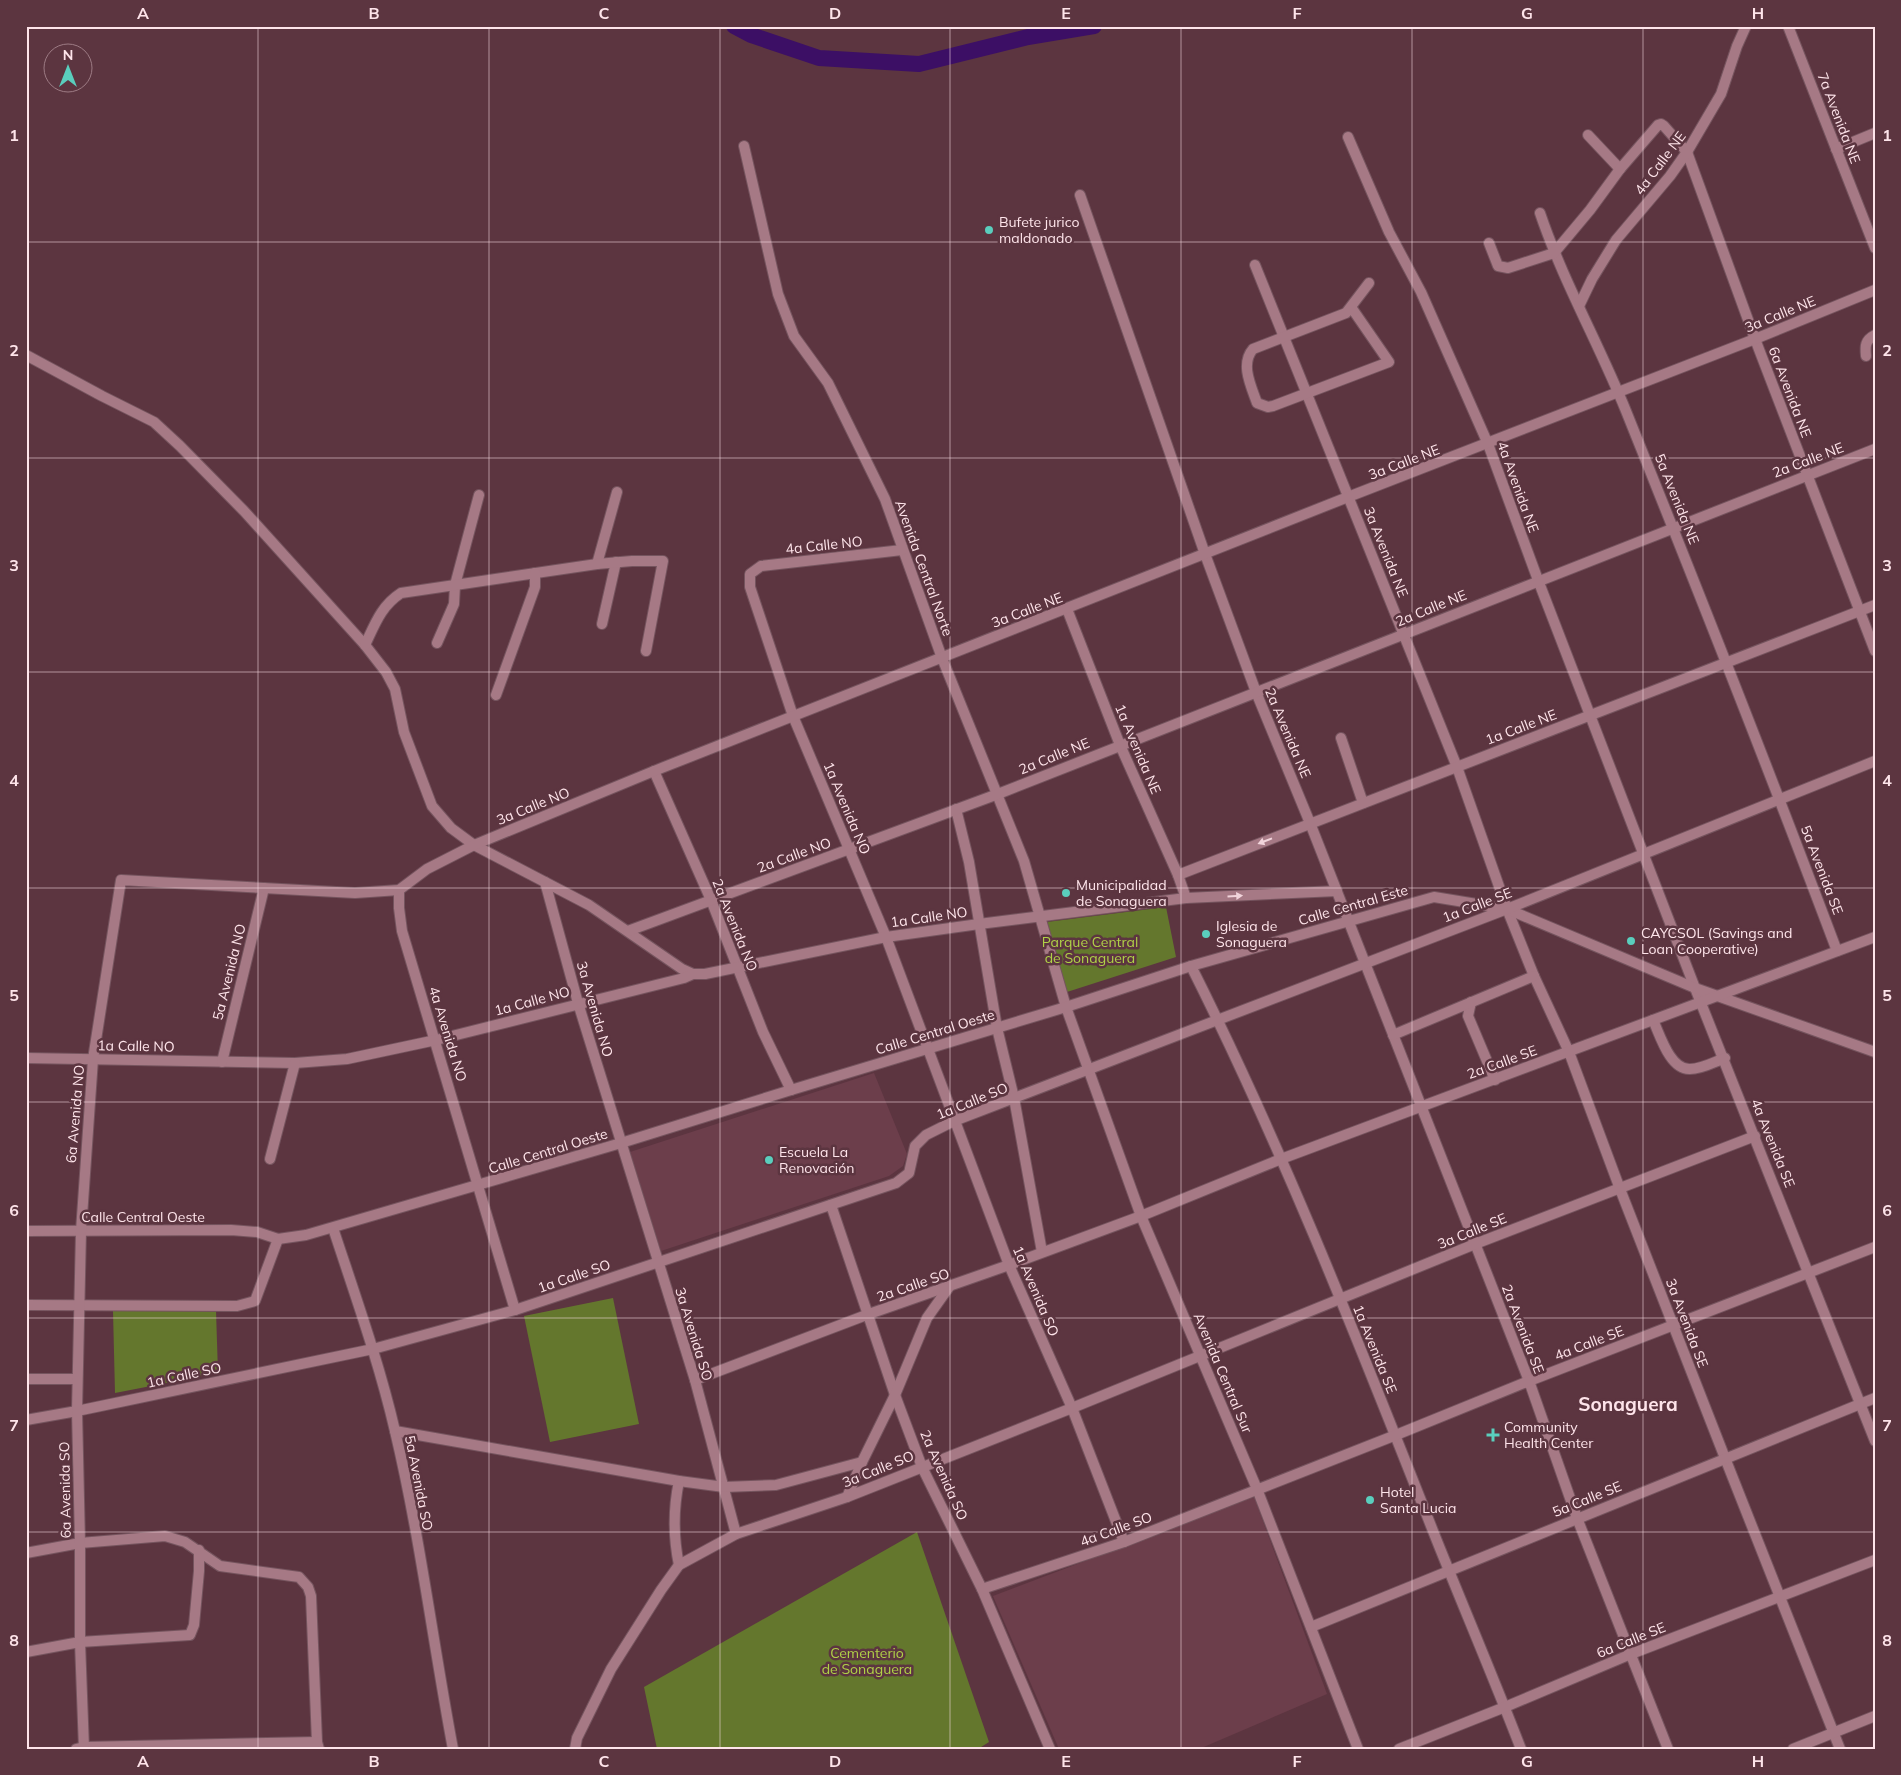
<svg xmlns="http://www.w3.org/2000/svg" width="1901" height="1775" font-family="Mulish,sans-serif">
<style>
.built{fill:#6c3e4b}
.green{fill:#64772d}
.lines{fill:none;stroke-linecap:round;stroke-linejoin:round}
.river{stroke:#3c0f65;stroke-width:16}
.minor-casing{stroke:#75545e;stroke-width:12}
.minor{stroke:#a67985;stroke-width:10}
.oneway{fill:#f1d4db}
.grid{fill:none;stroke:#fee4ea;stroke-width:1;stroke-opacity:0.55}
.poi-dot{fill:#5acebd;stroke:#5c3540;stroke-width:2}
.labels{text-anchor:middle;dominant-baseline:central;stroke-width:5;stroke-linejoin:round;paint-order:stroke}
.street-label{font-size:14px;fill:#fee4ea;stroke:#5c3540}
.poi-label{font-size:14px;fill:#fee4ea;stroke:#5c3540;text-anchor:start}
.park-label{font-size:14px;fill:#b0d247;stroke:#5c3540}
.district-label{font-size:19px;font-weight:bold;fill:#fee4ea;stroke:#5c3540}
.neatline{fill:none;stroke:#fee4ea;stroke-width:2}
.grid-label{font-size:16px;text-anchor:middle;font-weight:bold;fill:#fee4ea}
</style>
<rect width="100%" height="100%" fill="#5c3540"/>
<g class="built">
<path d="M874 1073 907 1154 903 1166 889 1176 661 1251 630 1152Z"/>
<path d="M1254 1497 1327 1694 1199 1749H1059L993 1596Z"/>
</g>
<g class="green">
<path d="M1166 907 1176 957 1067 992 1047 922Z"/>
<path d="M613 1298 639 1424 550 1442 524 1316Z"/>
<path d="M113 1311H216L218 1373 115 1393Z"/>
<path d="M917 1532 989 1742 978 1749H657L644 1687Z"/>
</g>
<g class="lines">
<path class="river" d="M734 26 751 35 819 58 919 64 1028 37 1094 26"/>
<defs>
<g id="minor">
<path d="M1788 26 1875 248"/>
<path d="M1588 135 1620 169"/>
<path d="M1348 137 1389 232 1421 292 1488 444 1538 580 1695 988 1875 1441"/>
<path d="M744 146 778 294 794 336 828 383 885 499 942 658 1024 861 1066 1007 1141 1216 1257 1489 1358 1749"/>
<path d="M1836 149 1875 133"/>
<path d="M1080 195 1205 554 1256 692 1310 823 1365 963 1529 1381 1577 1518 1668 1749"/>
<path d="M1540 213C1563 281 1599 344 1626 411 1698 590 1769 770 1837 951"/>
<path d="M1489 243 1498 266 1508 268 1554 253 1590 210 1620 169 1658 125 1661 124 1664 126 1687 152 1755 339 1875 651"/>
<path d="M1255 265 1457 767 1507 909 1534 976 1569 1052 1620 1189 1725 1458 1840 1749"/>
<path d="M1579 306 1592 279 1616 240 1670 176 1687 152 1721 94 1737 46 1746 26"/>
<path d="M1351 307 1389 362 1273 406 1268 407 1257 403C1251 386 1240 364 1253 349L1346 313 1369 283"/>
<path d="M26 355 102 396 154 422 180 446 244 511 365 645 386 672 395 689 404 732 432 806 451 828 474 845 589 905 682 969 693 974"/>
<path d="M1866 356C1865 346 1865 340 1875 335"/>
<path d="M902 550 761 566 750 574V587L793 716 886 937 1009 1265 1072 1408 1124 1542"/>
<path d="M597 564 617 492"/>
<path d="M1067 609 1120 745 1178 875 1186 898"/>
<path d="M602 624 616 562"/>
<path d="M437 643 454 604 455 585 479 495"/>
<path d="M365 645C375 624 381 606 401 593L597 564 632 561H663L646 651"/>
<path d="M496 695 535 587V573"/>
<path d="M1341 738 1363 803"/>
<path d="M654 771 711 900 763 1032 791 1090"/>
<path d="M956 809 969 862 997 1028 1014 1098 1042 1252"/>
<path d="M1178 875 1875 605"/>
<path d="M545 882 578 1003 695 1380 736 1534"/>
<path d="M399 890V908L402 931 515 1310"/>
<path d="M628 931 998 794 1875 449"/>
<path d="M1191 966C1283 1149 1358 1341 1433 1531 1462 1604 1493 1676 1521 1749"/>
<path d="M1471 1002 1468 1016 1495 1080"/>
<path d="M1653 1020C1660 1035 1670 1070 1690 1069 1702 1069 1714 1062 1725 1058"/>
<path d="M1393 1035 1534 976"/>
<path d="M26 1058 295 1063 347 1059 436 1040 684 978 693 974H705L886 937 979 924 1186 898 1337 891"/>
<path d="M222 1062 264 888"/>
<path d="M270 1159 295 1063"/>
<path d="M831 1205 895 1395 922 1467 982 1589 1050 1749"/>
<path d="M333 1228C355 1295 379 1362 395 1431 420 1536 433 1643 453 1749"/>
<path d="M26 1231 231 1230 257 1232 278 1239 306 1235 621 1143 791 1090 1066 1007 1191 966 1434 897 1507 909 1695 988 1875 1052"/>
<path d="M26 1305 237 1306 255 1301 278 1239"/>
<path d="M26 1379H77"/>
<path d="M695 1380 869 1314 1009 1265 1141 1216 1281 1159 1875 937"/>
<path d="M26 1420 77 1411 373 1349 515 1310 896 1183 909 1173 915 1146 926 1135 954 1121 1507 909 1875 761"/>
<path d="M395 1431 679 1481 724 1487 776 1485 862 1462"/>
<path d="M679 1481C673 1510 673 1536 679 1565"/>
<path d="M847 1497 862 1462 895 1395 927 1318 949 1287"/>
<path d="M26 1553 80 1543 165 1536 185 1542 220 1566 299 1577 308 1587 311 1596 317 1742 319 1749"/>
<path d="M982 1589 1124 1542 1396 1435 1529 1381 1875 1247"/>
<path d="M1311 1627 1875 1398"/>
<path d="M26 1652 80 1642 190 1635 194 1625 199 1571V1550"/>
<path d="M76 1749 84 1747 317 1742"/>
<path d="M84 1749 80 1642V1543L77 1411 81 1231 93 1059 121 880 355 893 399 890 427 869 474 845 654 771 1348 497 1755 339 1875 290"/>
<path d="M575 1749 577 1738 611 1669 661 1590 679 1565 736 1534 847 1497 1072 1408 1475 1244 1755 1136"/>
<path d="M1399 1749 1505 1707 1631 1654 1875 1560"/>
<path d="M1793 1749 1875 1716"/>
</g>
</defs>
<use href="#minor" class="minor-casing"/>
<use href="#minor" class="minor"/>
</g>
<defs><path id="oneway-solid" d="M-6-.8H1V-3.2L6.5 0L1 3.2V.8H-6Z" transform="scale(1.25)"/></defs>
<g class="oneway">
<use href="#oneway-solid" transform="translate(1265 841) rotate(159)"/>
<use href="#oneway-solid" transform="translate(1235 896) rotate(-3)"/>
</g>
<path class="grid" d="M258 26V1749M489 26V1749M720 26V1749M950 26V1749M1181 26V1749M1412 26V1749M1643 26V1749M26 242H1875M26 458H1875M26 672H1875M26 888H1875M26 1102H1875M26 1318H1875M26 1532H1875"/>
<g class="poi-dot">
<circle cx="989" cy="230" r="5"/>
<circle cx="1066" cy="893" r="5"/>
<circle cx="1206" cy="934" r="5"/>
<circle cx="1631" cy="941" r="5"/>
<circle cx="769" cy="1160" r="5"/>
<path d="M1490.5 1427.5h5v5h5v5h-5v5h-5v-5h-5v-5h5z"/>
<circle cx="1370" cy="1500" r="5"/>
</g>
<g class="labels">
<g class="street-label">
<text transform="translate(1839 118) rotate(69)">7a Avenida NE</text>
<text transform="translate(1660 163) rotate(-53)">4a Calle NE</text>
<text transform="translate(1780 314) rotate(-22)">3a Calle NE</text>
<text transform="translate(1790 392) rotate(69)">6a Avenida NE</text>
<text transform="translate(1808 460) rotate(-21)">2a Calle NE</text>
<text transform="translate(1404 462) rotate(-21)">3a Calle NE</text>
<text transform="translate(1518 487) rotate(70)">4a Avenida NE</text>
<text transform="translate(1677 499) rotate(68)">5a Avenida NE</text>
<text transform="translate(824 545) rotate(-6)">4a Calle NO</text>
<text transform="translate(1386 552) rotate(68)">3a Avenida NE</text>
<text transform="translate(924 568) rotate(70)">Avenida Central Norte</text>
<text transform="translate(1431 608) rotate(-22)">2a Calle NE</text>
<text transform="translate(1027 610) rotate(-21)">3a Calle NE</text>
<text transform="translate(1521 727) rotate(-21)">1a Calle NE</text>
<text transform="translate(1288 733) rotate(67)">2a Avenida NE</text>
<text transform="translate(1138 749) rotate(67)">1a Avenida NE</text>
<text transform="translate(1054 756) rotate(-22)">2a Calle NE</text>
<text transform="translate(533 806) rotate(-22)">3a Calle NO</text>
<text transform="translate(847 808) rotate(67)">1a Avenida NO</text>
<text transform="translate(794 855) rotate(-20)">2a Calle NO</text>
<text transform="translate(1822 870) rotate(69)">5a Avenida SE</text>
<text transform="translate(1353 905) rotate(-16)">Calle Central Este</text>
<text transform="translate(1477 905) rotate(-21)">1a Calle SE</text>
<text transform="translate(929 917) rotate(-8)">1a Calle NO</text>
<text transform="translate(735 925) rotate(68)">2a Avenida NO</text>
<text transform="translate(229 972) rotate(-76)">5a Avenida NO</text>
<text transform="translate(532 1001) rotate(-15)">1a Calle NO</text>
<text transform="translate(595 1009) rotate(74)">3a Avenida NO</text>
<text transform="translate(935 1032) rotate(-17)">Calle Central Oeste</text>
<text transform="translate(448 1034) rotate(73)">4a Avenida NO</text>
<text transform="translate(136 1046) rotate(1)">1a Calle NO</text>
<text transform="translate(1502 1062) rotate(-20)">2a Calle SE</text>
<text transform="translate(972 1101) rotate(-22)">1a Calle SO</text>
<text transform="translate(75 1114) rotate(-85)">6a Avenida NO</text>
<text transform="translate(1773 1143) rotate(68)">4a Avenida SE</text>
<text transform="translate(548 1151) rotate(-17)">Calle Central Oeste</text>
<text x="143" y="1217">Calle Central Oeste</text>
<text transform="translate(1472 1231) rotate(-22)">3a Calle SE</text>
<text transform="translate(574 1276) rotate(-19)">1a Calle SO</text>
<text transform="translate(913 1285) rotate(-19)">2a Calle SO</text>
<text transform="translate(1036 1291) rotate(67)">1a Avenida SO</text>
<text transform="translate(1687 1323) rotate(69)">3a Avenida SE</text>
<text transform="translate(1523 1329) rotate(69)">2a Avenida SE</text>
<text transform="translate(694 1334) rotate(73)">3a Avenida SO</text>
<text transform="translate(1589 1343) rotate(-21)">4a Calle SE</text>
<text transform="translate(1375 1349) rotate(68)">1a Avenida SE</text>
<text transform="translate(1223 1373) rotate(67)">Avenida Central Sur</text>
<text transform="translate(184 1375) rotate(-12)">1a Calle SO</text>
<text transform="translate(878 1469) rotate(-22)">3a Calle SO</text>
<text transform="translate(944 1475) rotate(66)">2a Avenida SO</text>
<text transform="translate(419 1483) rotate(79)">5a Avenida SO</text>
<text transform="translate(65 1490) rotate(-91)">6a Avenida SO</text>
<text transform="translate(1587 1499) rotate(-22)">5a Calle SE</text>
<text transform="translate(1116 1529) rotate(-20)">4a Calle SO</text>
<text transform="translate(1631 1640) rotate(-22)">6a Calle SE</text>
</g>
<g class="poi-label">
<text x="999" y="222">Bufete jurico<tspan x="999" dy="16">maldonado</tspan></text>
<text x="1076" y="885">Municipalidad<tspan x="1076" dy="16">de Sonaguera</tspan></text>
<text x="1216" y="926">Iglesia de<tspan x="1216" dy="16">Sonaguera</tspan></text>
<text x="1641" y="933">CAYCSOL (Savings and<tspan x="1641" dy="16">Loan Cooperative)</tspan></text>
<text x="779" y="1152">Escuela La<tspan x="779" dy="16">Renovación</tspan></text>
<text x="1504" y="1427">Community<tspan x="1504" dy="16">Health Center</tspan></text>
<text x="1380" y="1492">Hotel<tspan x="1380" dy="16">Santa Lucia</tspan></text>
</g>
<g class="park-label">
<text x="1090" y="942">Parque Central<tspan x="1090" dy="16">de Sonaguera</tspan></text>
<text x="867" y="1653">Cementerio<tspan x="867" dy="16">de Sonaguera</tspan></text>
</g>
<g class="district-label">
<text x="1628" y="1404">Sonaguera</text>
</g>
</g>
<rect width="1901" height="1775" fill="none" stroke="#5c3540" stroke-width="55"/>
<g transform="translate(68 68)"><circle r="24" fill="#5c3540" stroke="#9d7b84"/>
<path d="M0-4L9 19L0 12L-9 19Z" fill="#5acebd"/>
<text y="-8" font-size="14" font-weight="bold" text-anchor="middle" fill="#fee4ea">N</text>
</g>
<rect x="28" y="28" width="1846" height="1720" class="neatline"/>
<g class="grid-label">
<text x="143" y="19">A</text>
<text x="374" y="19">B</text>
<text x="604" y="19">C</text>
<text x="835" y="19">D</text>
<text x="1066" y="19">E</text>
<text x="1297" y="19">F</text>
<text x="1527" y="19">G</text>
<text x="1758" y="19">H</text>
<text x="14" y="141">1</text>
<text x="1887" y="141">1</text>
<text x="14" y="356">2</text>
<text x="1887" y="356">2</text>
<text x="14" y="571">3</text>
<text x="1887" y="571">3</text>
<text x="14" y="786">4</text>
<text x="1887" y="786">4</text>
<text x="14" y="1001">5</text>
<text x="1887" y="1001">5</text>
<text x="14" y="1216">6</text>
<text x="1887" y="1216">6</text>
<text x="14" y="1431">7</text>
<text x="1887" y="1431">7</text>
<text x="14" y="1646">8</text>
<text x="1887" y="1646">8</text>
<text x="143" y="1767">A</text>
<text x="374" y="1767">B</text>
<text x="604" y="1767">C</text>
<text x="835" y="1767">D</text>
<text x="1066" y="1767">E</text>
<text x="1297" y="1767">F</text>
<text x="1527" y="1767">G</text>
<text x="1758" y="1767">H</text>
</g>
</svg>
